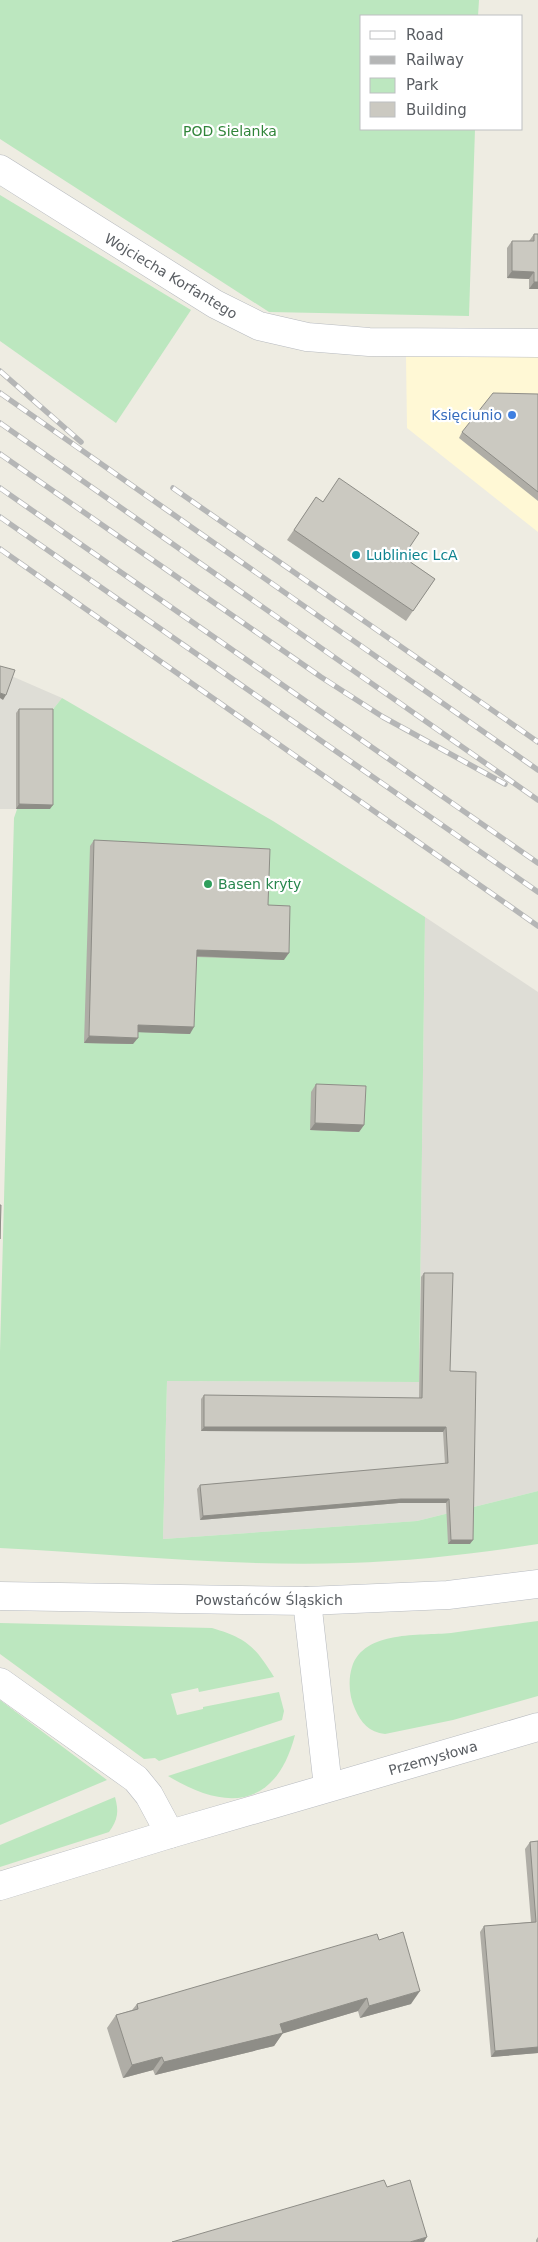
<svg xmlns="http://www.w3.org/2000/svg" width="538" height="2242" font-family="'DejaVu Sans',sans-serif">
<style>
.commercial{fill:#fff8d5}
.industrial{fill:#deddd6}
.green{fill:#bce7bf}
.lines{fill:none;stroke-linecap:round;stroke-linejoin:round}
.minor-casing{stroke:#b7babf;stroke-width:29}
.secondary-casing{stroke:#b7bbc1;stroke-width:29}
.minor{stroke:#fff;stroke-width:28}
.secondary{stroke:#fff;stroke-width:28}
.rail-casing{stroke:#b5b6b6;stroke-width:5.5}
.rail{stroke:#fff;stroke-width:4;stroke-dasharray:11;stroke-linecap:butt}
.wall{fill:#afada6}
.shaded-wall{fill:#8e8d87}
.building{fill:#cbc9c1;stroke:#8e8d87}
.shop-dot{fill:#3f7fe0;stroke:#fff;stroke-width:2}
.culture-dot{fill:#0f9aa8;stroke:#fff;stroke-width:2}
.leisure-dot{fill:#2e9e5b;stroke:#fff;stroke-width:2}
.labels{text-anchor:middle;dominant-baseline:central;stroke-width:4.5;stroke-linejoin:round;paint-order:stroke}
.park-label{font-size:14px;fill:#308539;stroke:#fff}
.street-label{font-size:14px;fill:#5a5e63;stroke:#fff}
.shop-label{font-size:14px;fill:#366cbe;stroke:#fff;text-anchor:end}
.culture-label{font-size:14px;fill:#0d838f;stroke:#fff;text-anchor:start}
.leisure-label{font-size:14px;fill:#27864d;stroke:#fff;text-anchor:start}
</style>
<rect width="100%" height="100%" fill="#eeece2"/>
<path class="commercial" d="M406 356H538V532L407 428Z"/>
<g class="industrial">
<path d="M0 671 62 698 50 713V809H0Z"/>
<path d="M425 917 538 992V1491L417 1521 163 1539 167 1381 419 1382Z"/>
</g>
<g class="green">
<path d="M0 0H479L478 16H362V129H475L469 316 269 312 0 139Z"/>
<path d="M0 195 191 310 116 423 0 341Z"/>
<path d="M62 698 273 821 425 917 419 1382 167 1381 163 1539 417 1521 538 1491V1544C475 1554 412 1561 349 1563 233 1567 116 1554 0 1548V1352L14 818 50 713Z"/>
<path d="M538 1621V1696L453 1720 385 1734C369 1732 361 1723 355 1709 349 1696 348 1680 352 1667 364 1630 420 1636 451 1633 480 1629 509 1625 538 1621Z"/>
<path d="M0 1623 212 1628C246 1638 255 1646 274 1677L199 1692 198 1688 171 1694 177 1715 203 1709V1707L279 1692 284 1711 282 1720 159 1761 155 1758 144 1759 0 1654Z"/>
<path d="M0 1700 107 1780 0 1825Z"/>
<path d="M295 1735C276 1808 227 1812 168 1776Z"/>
<path d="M115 1797C119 1812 118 1819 109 1832L0 1867V1845Z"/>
</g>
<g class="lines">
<defs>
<g id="minor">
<path d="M0 169 215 304 259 326 307 337 369 342 538 343"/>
<path d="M307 1601 328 1787"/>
<path d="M0 1682 136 1779 149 1795 170 1834"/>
<path d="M0 1886 170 1834 538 1727"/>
</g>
<path id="secondary" d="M0 1596 307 1601 448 1595 538 1584"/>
</defs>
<use href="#minor" class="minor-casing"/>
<use href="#secondary" class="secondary-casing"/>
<use href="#minor" class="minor"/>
<use href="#secondary" class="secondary"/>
<defs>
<g id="rail">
<path d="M0 371 81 442"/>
<path d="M0 393 538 770"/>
<path d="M0 423 538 800"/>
<path d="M0 454 321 677 383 717 505 784"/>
<path d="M0 488 538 863"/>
<path d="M173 488 538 742"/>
<path d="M0 517 538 892"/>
<path d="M0 549 538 926"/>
</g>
</defs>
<use href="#rail" class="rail-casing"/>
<use href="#rail" class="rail"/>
</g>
<g class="wall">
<path d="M534 234 538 289H529V279L507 278V248L512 241H529Z"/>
<path d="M538 394V501L459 438 462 432Z"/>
<path d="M316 497 435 579 406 621 287 540Z"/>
<path d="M19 709 50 809H16V713Z"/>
<path d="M94 840 268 905 284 960 197 957 190 1034 138 1032 133 1044 84 1043 90 846Z"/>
<path d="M316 1084 364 1125 359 1132 310 1130 311 1092Z"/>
<path d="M424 1273 450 1371 470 1544H448L446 1503H399L200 1520 197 1489 200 1485 445 1464 443 1432 201 1431V1399L204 1395 419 1398 421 1277Z"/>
<path d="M538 1841V2053L491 2057 480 1932 484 1926 531 1922 525 1849 530 1842Z"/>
<path d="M379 1940 411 2004 360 2018 358 2011 283 2033 274 2046 155 2075 153 2070 123 2078 107 2028 116 2015 132 2010 137 2004Z"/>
<path d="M538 2237V2242H536V2240Z"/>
</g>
<g class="shaded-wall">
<path d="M512 271 534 272 529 279 507 278Z"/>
<path d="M534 282H538V289H529Z"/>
<path d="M0 693 6 695 3 700 0 698Z"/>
<path d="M19 804 53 805 50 809H16Z"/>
<path d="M197 950 289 953 284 960 193 956Z"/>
<path d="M138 1025 194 1027 190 1034 133 1032Z"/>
<path d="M89 1036 138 1038 133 1044 84 1043Z"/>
<path d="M315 1123 364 1125 359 1132 310 1130Z"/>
<path d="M204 1427H446L443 1432 201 1431Z"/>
<path d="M401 1499H449L446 1503H399L200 1520 203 1516Z"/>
<path d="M451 1540H473L470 1544H448Z"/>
<path d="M420 1991 411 2004 360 2018 369 2006Z"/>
<path d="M367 1998 358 2011 278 2035 283 2033 274 2046 155 2075 164 2062 280 2024Z"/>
<path d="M538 2047V2053L491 2057 495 2051Z"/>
<path d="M162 2057 153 2070 123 2078 132 2065Z"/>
<path d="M427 2237 424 2242H410Z"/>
</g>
<g class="building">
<path d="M534 234H538V282H534V272L512 271V241H534Z"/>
<path d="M493 393 538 394V492L462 432Z"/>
<path d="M339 478 419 533 403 557 435 579 413 611 294 530 316 497 323 502Z"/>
<path d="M0 666 15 670 6 695 0 693Z"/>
<path d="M19 709H53V805L19 804Z"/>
<path d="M94 840 270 849 268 905 290 906 289 953 197 950 194 1027 138 1025V1038L89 1036Z"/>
<path d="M316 1084 366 1086 364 1125 315 1123Z"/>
<path d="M0 1205H1L0 1239Z"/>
<path d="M424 1273H453L450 1371 476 1372 473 1540H451L449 1499H401L203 1516 200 1485 448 1463 446 1427H204V1395L422 1398Z"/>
<path d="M538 1841V2047L495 2051 484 1926 536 1922 530 1842Z"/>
<path d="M403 1932 420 1991 369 2006 367 1998 280 2024 283 2033 164 2062 162 2057 132 2065 116 2015 138 2009 137 2004 377 1934 379 1940Z"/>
<path d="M384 2180 387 2187 410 2180 427 2237 410 2242H172Z"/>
</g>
<circle class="shop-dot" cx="512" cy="415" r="5"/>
<circle class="culture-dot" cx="356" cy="555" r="5"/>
<circle class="leisure-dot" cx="208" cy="884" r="5"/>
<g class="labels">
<g class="park-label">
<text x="230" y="131">POD Sielanka</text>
</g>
<g class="street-label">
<text transform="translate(171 276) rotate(31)">Wojciecha Korfantego</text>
<text x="269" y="1600">Powstańców Śląskich</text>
<text transform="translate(433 1758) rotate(-16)">Przemysłowa</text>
</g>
<g class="shop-label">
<text x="502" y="415">Księciunio</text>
</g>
<g class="culture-label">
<text x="366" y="555">Lubliniec LcA</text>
</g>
<g class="leisure-label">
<text x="218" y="884">Basen kryty</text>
</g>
</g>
<rect x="360" y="15" width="162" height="115" fill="#ffffff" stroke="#bdbfc1"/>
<rect x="370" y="31" width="25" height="8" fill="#ffffff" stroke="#bdbfc1"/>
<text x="406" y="40" font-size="15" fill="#5a5e63">Road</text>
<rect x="370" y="56" width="25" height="8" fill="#b5b6b6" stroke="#bdbfc1"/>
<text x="406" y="65" font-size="15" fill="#5a5e63">Railway</text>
<rect x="370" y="78" width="25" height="15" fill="#bce7bf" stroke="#bdbfc1"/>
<text x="406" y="90" font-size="15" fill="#5a5e63">Park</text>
<rect x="370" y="102" width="25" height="15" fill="#cbc9c1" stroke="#bdbfc1"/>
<text x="406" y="115" font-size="15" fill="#5a5e63">Building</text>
</svg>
